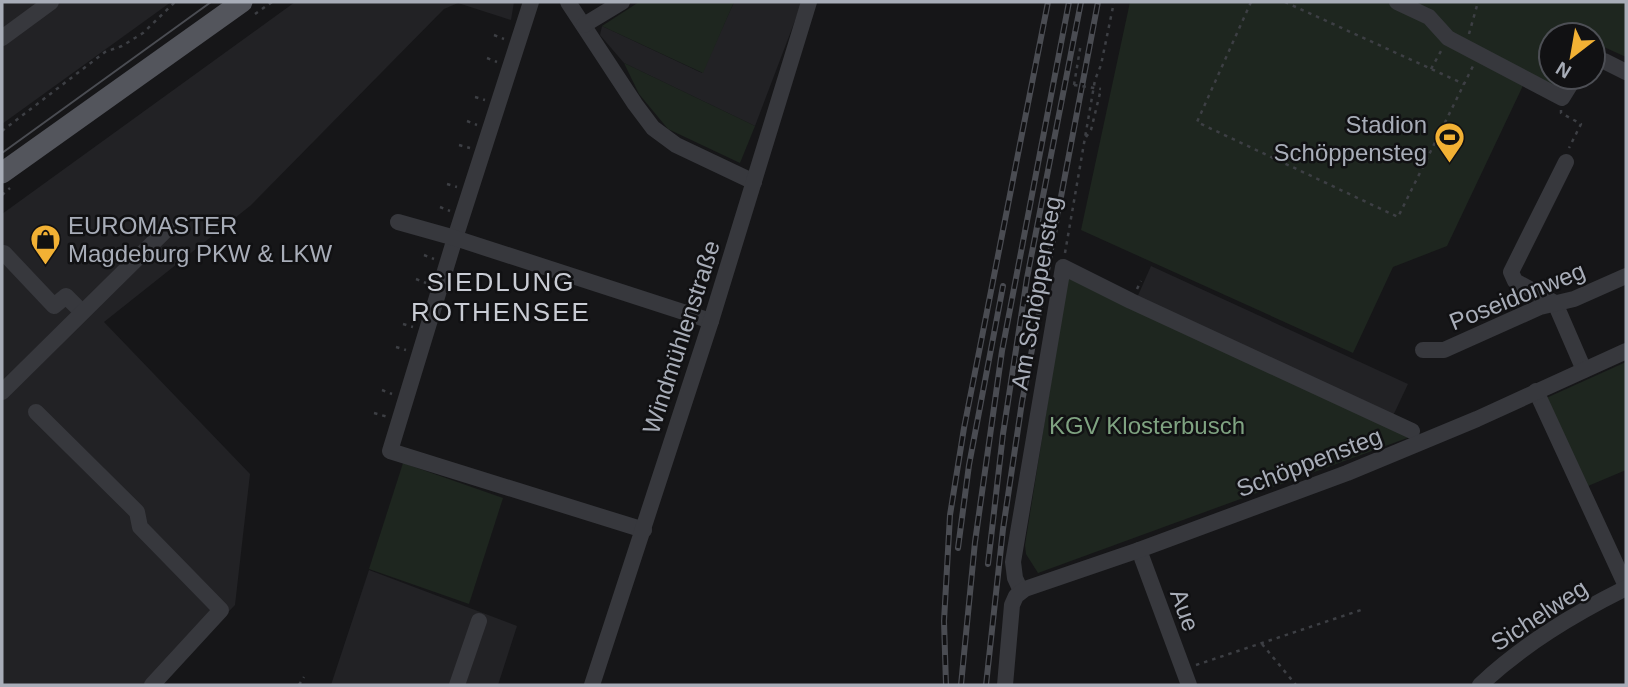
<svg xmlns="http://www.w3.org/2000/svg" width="1628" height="687" font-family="Helvetica,sans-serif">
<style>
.built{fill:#222225}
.green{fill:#1e261f}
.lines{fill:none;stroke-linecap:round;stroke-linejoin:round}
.path{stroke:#3d3f44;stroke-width:2.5;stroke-dasharray:3.5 5;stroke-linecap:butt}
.minor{stroke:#37383d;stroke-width:16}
.major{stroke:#53555c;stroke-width:21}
.tram{stroke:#4a4c52;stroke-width:2}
.rail-casing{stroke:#4a4c52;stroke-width:6}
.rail{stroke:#111113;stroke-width:3.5;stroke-dasharray:10;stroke-linecap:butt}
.path-bridge{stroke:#3d3f44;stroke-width:2.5;stroke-dasharray:3.5 5;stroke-linecap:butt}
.labels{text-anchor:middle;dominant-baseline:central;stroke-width:5;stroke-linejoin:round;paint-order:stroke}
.poi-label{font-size:24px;fill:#a8adb8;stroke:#111113;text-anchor:end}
.street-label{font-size:24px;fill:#a8adb8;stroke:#111113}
.park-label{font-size:24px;fill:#7fa381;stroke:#111113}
.neighbourhood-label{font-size:26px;letter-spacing:2px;fill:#c9ccd4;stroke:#111113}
</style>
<rect width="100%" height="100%" fill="#161618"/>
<g class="built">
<path d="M2 2H171L2 124Z"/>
<path d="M295 2H514L511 20 458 3 444 9 250 206 104 322 250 474 235 605 158 685H2V214Z"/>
<path d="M734 2H802L755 126 624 63 600 35 602 26 702 73Z"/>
<path d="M1151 266 1408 384 1391 420 1136 300Z"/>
<path d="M369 570 517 626 498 685H331Z"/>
</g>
<g class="green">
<path d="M639 2H734L703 73 602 26Z"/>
<path d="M1130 2H1626V57L1593 42V35H1551V77H1559L1553 87 1528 75 1447 246 1393 267 1353 353 1081 230Z"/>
<path d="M624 63 755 126 740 163 668 129 639 94Z"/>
<path d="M1068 275 1410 437 1038 573 1026 554 1025 545Z"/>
<path d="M1626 362V470L1588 486 1544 399Z"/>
<path d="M403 463 503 498 469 604 369 569Z"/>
</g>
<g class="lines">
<g class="path">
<path d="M1251 2 1197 122 1398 217 1473 66"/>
<path d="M1285 2 1464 84"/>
<path d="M255 14 272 2"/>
<path d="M1469 34 1478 2"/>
<path d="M494 35 504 39"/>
<path d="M487 58 497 62"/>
<path d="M1431 69 1441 51"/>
<path d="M1074 85 1081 43"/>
<path d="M475 97 485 100"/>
<path d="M1561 110V113L1581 124 1569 148"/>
<path d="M467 121 477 125"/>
<path d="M2 131 105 52 122 46 143 33 175 2"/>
<path d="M1086 137 1091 130 1101 89"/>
<path d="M459 145 470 148"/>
<path d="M447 184 457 187"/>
<path d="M2 195 10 188"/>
<path d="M440 207 450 211"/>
<path d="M1065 253 1095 80 1101 65 1114 2"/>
<path d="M424 255 434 259"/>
<path d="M416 279 426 283"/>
<path d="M1137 289 1141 281"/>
<path d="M403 324 413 327"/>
<path d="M396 347 406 350"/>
<path d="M382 390 392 394"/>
<path d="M374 413 388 417"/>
<path d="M1262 644 1296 685"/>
<path d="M1196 665 1361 610"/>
<path d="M299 685 304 677"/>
</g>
<g class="minor">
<path d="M531 2 455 238 390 451 644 530"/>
<path d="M568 2 635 104 653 128 676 145 754 182"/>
<path d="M1397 2 1429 17 1448 38 1562 98 1575 77"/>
<path d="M584 25 622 2"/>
<path d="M2 38 51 2"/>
<path d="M1593 59 1604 61 1626 72"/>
<path d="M1566 162 1511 272 1515 281 1555 303 1584 370"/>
<path d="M398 222 455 238 711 321"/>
<path d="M4 253 54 306 66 296 82 312"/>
<path d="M1423 350H1444L1540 307 1574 299 1626 276"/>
<path d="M1536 391 1626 586"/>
<path d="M2 392 167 229"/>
<path d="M36 412 137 512 140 527 221 610 152 685"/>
<path d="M1139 550 1189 685"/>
<path d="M1021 591 1015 578 1013 562 1063 267 1131 301 1412 431"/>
<path d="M457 685 479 621"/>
<path d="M592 685 711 321 809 2"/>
<path d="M1005 685 1012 605 1016 596 1025 589 1139 550 1347 473 1477 419 1626 351"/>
<path d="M1480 685C1524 644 1572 615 1626 588"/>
</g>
<path class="major" d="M2 173 242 2"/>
<path class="tram" d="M2 153 211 2"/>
<defs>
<g id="rail">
<path d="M958 548 969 465 1003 286"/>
<path d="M988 564 1003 434 1027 278 1081 2"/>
<path d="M946 685 944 621 950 515 964 428 1048 2"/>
<path d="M961 685 975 542 1002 351 1069 2"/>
<path d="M986 685 1003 529 1022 402 1098 2"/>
</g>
</defs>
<use href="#rail" class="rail-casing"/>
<use href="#rail" class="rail"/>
<path class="path-bridge" d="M1074 85 1101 89"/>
</g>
<defs>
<symbol id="stadium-pin" viewBox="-11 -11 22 30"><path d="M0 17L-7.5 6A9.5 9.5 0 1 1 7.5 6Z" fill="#f2b134" stroke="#111113"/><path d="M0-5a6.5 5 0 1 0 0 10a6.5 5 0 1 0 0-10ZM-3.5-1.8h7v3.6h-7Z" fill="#111"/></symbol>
<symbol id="shop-pin" viewBox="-11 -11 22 30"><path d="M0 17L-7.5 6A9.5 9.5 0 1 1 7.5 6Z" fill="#f2b134" stroke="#111113"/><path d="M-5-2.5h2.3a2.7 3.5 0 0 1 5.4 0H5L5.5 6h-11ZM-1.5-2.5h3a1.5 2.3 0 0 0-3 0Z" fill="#111"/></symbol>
</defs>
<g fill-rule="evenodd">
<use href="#stadium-pin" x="1432" y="120" width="35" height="47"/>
<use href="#shop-pin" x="28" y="222" width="35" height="47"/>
</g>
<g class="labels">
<g class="poi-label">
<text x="1427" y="124">Stadion<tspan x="1427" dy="28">Schöppensteg</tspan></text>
<text x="68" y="225" text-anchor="start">EUROMASTER<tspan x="68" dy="28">Magdeburg PKW &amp; LKW</tspan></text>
</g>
<g class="street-label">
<text transform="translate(1036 293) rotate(-80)">Am Schöppensteg</text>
<text transform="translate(1517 296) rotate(-22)">Poseidonweg</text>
<text transform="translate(681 337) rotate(-72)">Windmühlenstraße</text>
<text transform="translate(1309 462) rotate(-21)">Schöppensteg</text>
<text transform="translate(1185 610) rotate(70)">Aue</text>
<text transform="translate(1539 615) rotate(-33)">Sichelweg</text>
</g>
<g class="park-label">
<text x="1147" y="425">KGV Klosterbusch</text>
</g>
<g class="neighbourhood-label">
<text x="501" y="282">SIEDLUNG<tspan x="501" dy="30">ROTHENSEE</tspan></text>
</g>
</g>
<rect width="1628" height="687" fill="none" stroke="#a8adb8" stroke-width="7"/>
<g transform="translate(1572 56) rotate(211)"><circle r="33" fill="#111113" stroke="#4d4f55" stroke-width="2"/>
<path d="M0-5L12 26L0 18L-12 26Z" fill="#f2b134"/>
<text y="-10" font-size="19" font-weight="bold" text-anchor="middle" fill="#a8adb8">N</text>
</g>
</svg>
